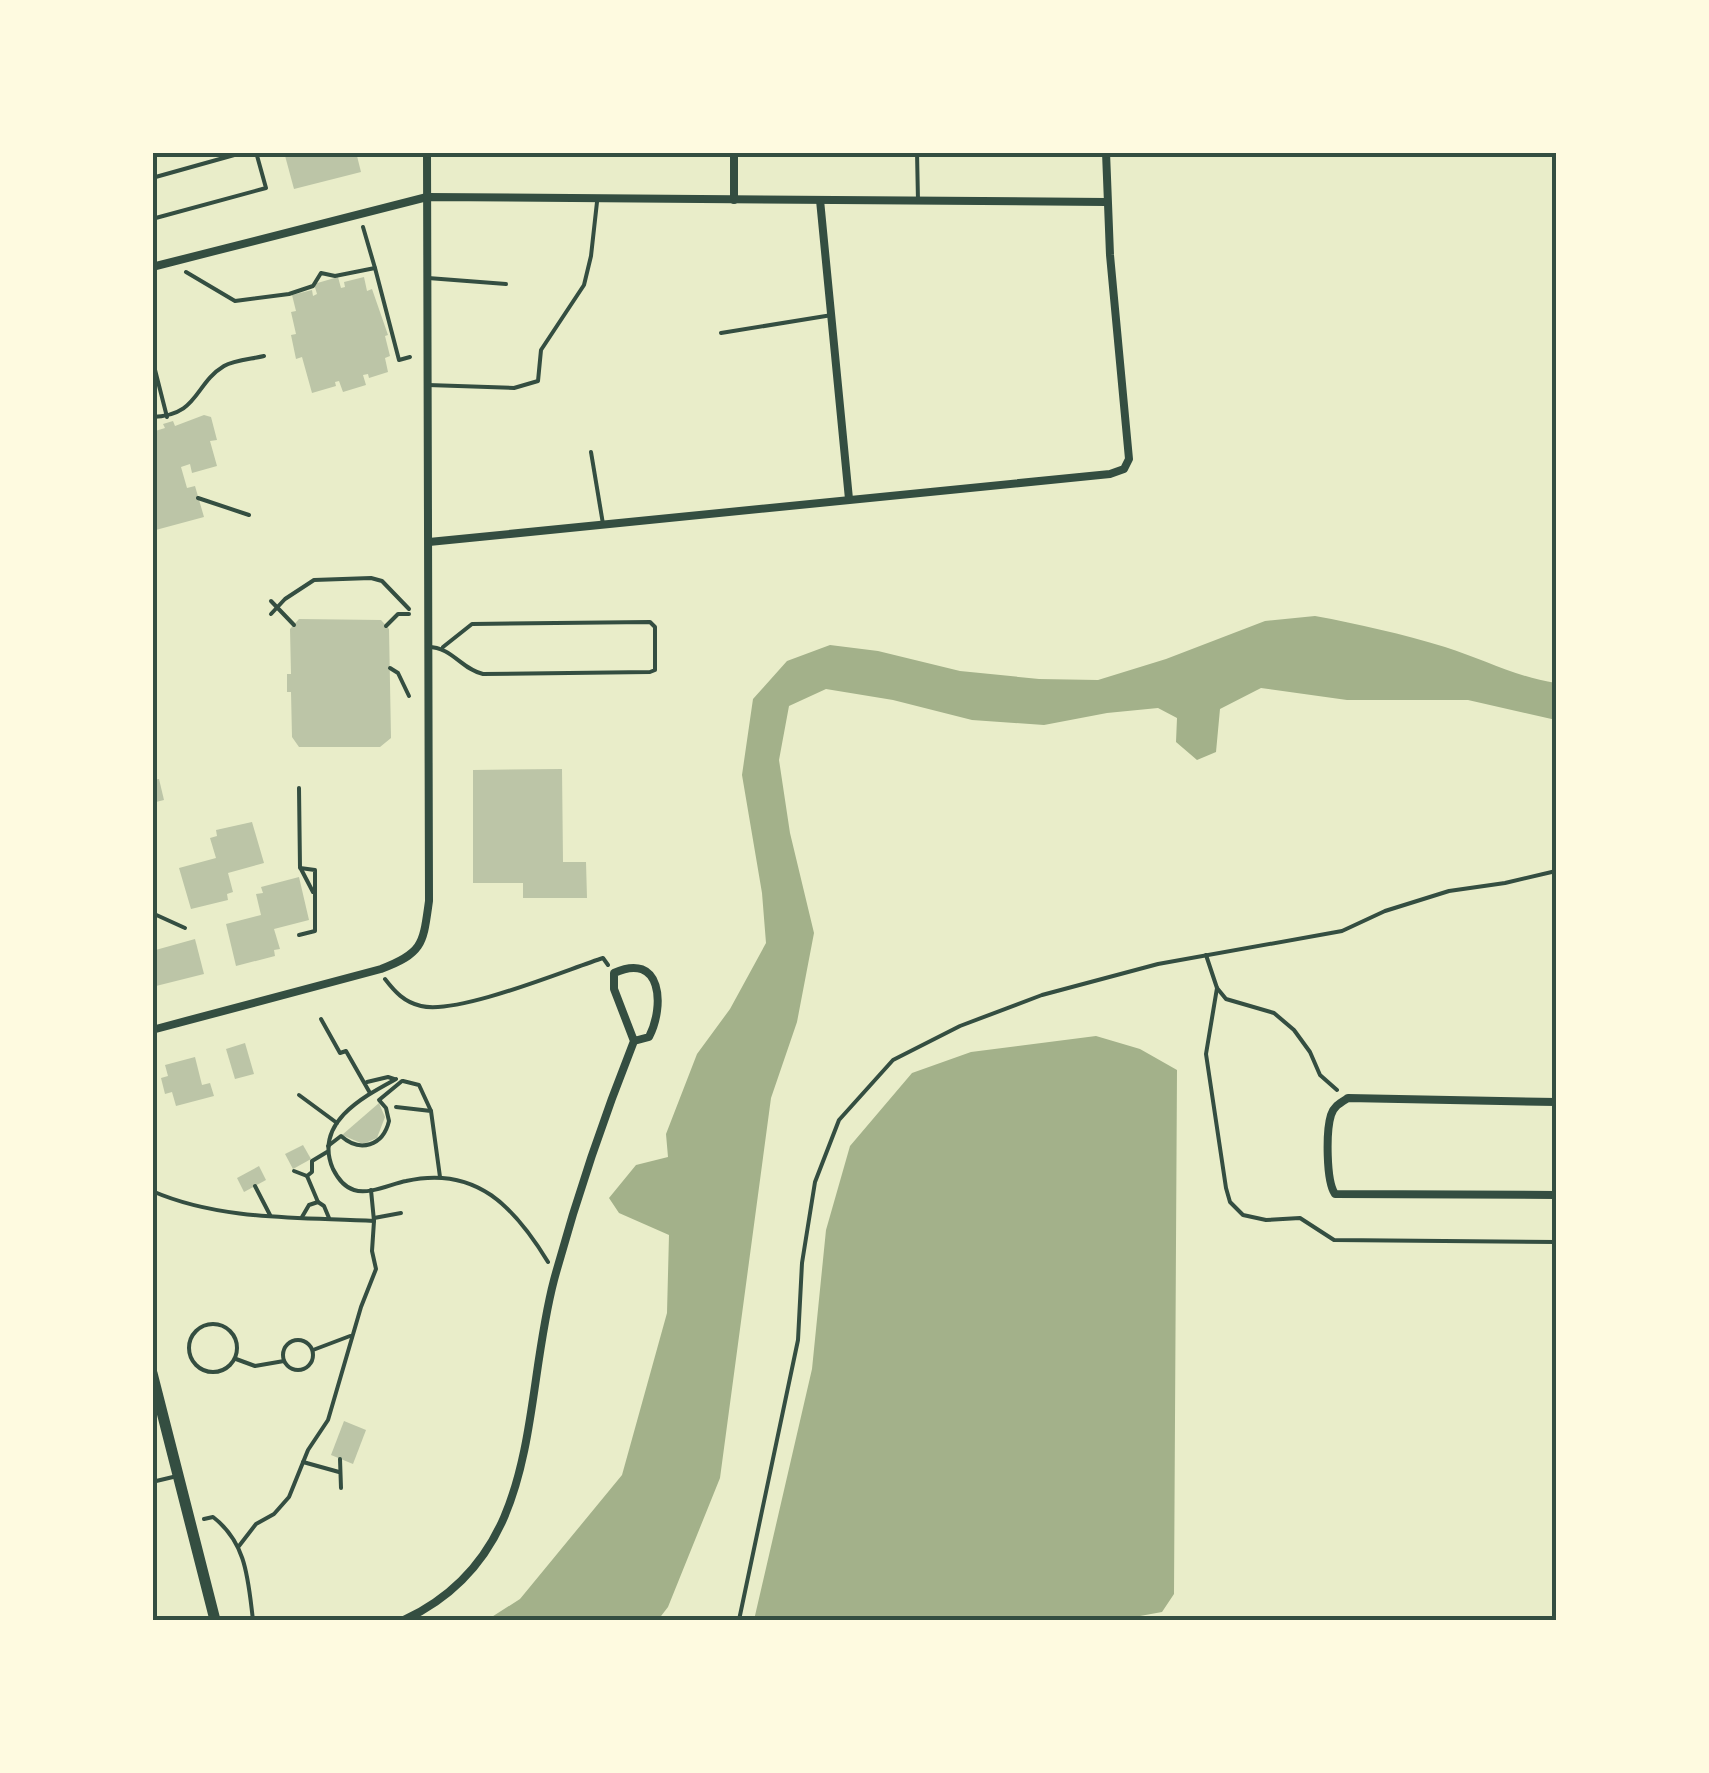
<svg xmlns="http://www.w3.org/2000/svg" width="1709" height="1773" font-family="Montserrat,sans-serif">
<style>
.water{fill:#a3b18a}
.building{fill:#bcc5a7}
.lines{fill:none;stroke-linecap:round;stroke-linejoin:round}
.path{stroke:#344e41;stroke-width:4}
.service{stroke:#344e41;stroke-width:4}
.minor{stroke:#344e41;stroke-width:8}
.secondary{stroke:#344e41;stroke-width:11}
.neatline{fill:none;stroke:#344e41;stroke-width:4}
</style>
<rect width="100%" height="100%" fill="#e9edc9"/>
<g class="water">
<path d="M1315 616C1359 624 1402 634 1445 647 1483 659 1516 677 1556 683V720L1468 700H1347L1261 688 1220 709 1216 752 1197 760 1176 742 1177 718 1158 708 1107 713 1044 725 972 720 893 700 826 689 789 706 779 760 790 833 814 933 797 1022 771 1098 720 1478 668 1607 658 1620H487L520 1599 622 1475 667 1313 669 1235 619 1213 609 1198 636 1165 668 1157 666 1134 697 1054 730 1009 766 943 762 893 742 775 753 699 787 661 830 645 878 651 960 671 1039 679 1098 680 1166 659 1265 621Z"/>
<path d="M1096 1036 1140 1049 1177 1070 1174 1594 1162 1612 1118 1620H754L812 1369 826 1230 850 1146 912 1073 971 1052Z"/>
</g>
<g class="building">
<path d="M284 152H356L361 172 294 189Z"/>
<path d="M338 277 341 288 345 287 344 282 364 277 367 291 372 289 388 335 385 336 390 356 385 358 388 372 369 378 368 374 363 375 366 385 343 392 339 381 335 382 336 386 312 393 302 357 296 359 291 335 296 334 291 312 296 311 292 295 312 290 313 296 317 294 314 284Z"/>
<path d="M204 415 211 417 217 440 210 441 217 466 192 473 190 464 181 467 187 488 195 486 204 517 152 531V432L165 428 163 424 173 421 175 426Z"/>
<path d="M299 619 381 620 389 629 391 738 380 747H299L292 737 291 692H287V674H291L290 629Z"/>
<path d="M562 769 563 862H586L587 898H523V883H473V770Z"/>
<path d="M159 779 164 800 152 803V780Z"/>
<path d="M252 822 264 863 228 873 233 892 227 894 228 900 191 909 179 868 216 858 210 838 217 836 216 830Z"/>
<path d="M299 877 309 920 274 929 280 949 274 950 275 956 236 966 226 924 261 915 256 894 263 893 261 887Z"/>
<path d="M195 939 204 974 152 987V951Z"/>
<path d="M245 1043 254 1074 235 1079 226 1049Z"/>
<path d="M195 1057 202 1085 210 1083 214 1096 176 1106 172 1092 165 1094 161 1078 168 1076 165 1065Z"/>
<path d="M379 1103 385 1117 377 1138 363 1144 342 1135Z"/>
<path d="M303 1145 311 1159 293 1169 285 1154Z"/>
<path d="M259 1166 266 1180 244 1192 237 1178Z"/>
<path d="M344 1421 366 1430 353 1464 331 1455Z"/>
</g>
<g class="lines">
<g class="path">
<path d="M375 268 399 360 410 357"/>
<path d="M186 272 235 301 289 294 313 286 321 273 335 276 375 268 363 227"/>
<path d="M152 358 167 417"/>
<path d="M152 417C199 416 194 384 224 366 234 360 252 359 264 356"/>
<path d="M198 498 249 515"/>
<path d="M271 601 294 625"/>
<path d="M271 614 285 599 314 580 371 578 382 581 409 609"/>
<path d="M386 626 398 614H409"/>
<path d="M390 668 398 673 409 696"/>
<path d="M299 788 300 868 315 870V931L299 935"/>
<path d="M301 869 313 892"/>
<path d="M152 913 185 928"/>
<path d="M1206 955 1217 988 1226 999 1274 1013 1294 1030 1310 1052 1320 1075 1337 1090"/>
<path d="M385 979C395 992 404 1002 421 1006 458 1015 563 971 603 958L608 965"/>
<path d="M1217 988 1206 1054 1226 1188 1230 1202 1243 1215 1266 1220 1300 1218 1334 1240 1556 1242"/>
<path d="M321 1019 340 1053 346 1051 370 1093"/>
<path d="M396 1079C363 1097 313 1123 333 1169 337 1177 344 1187 354 1190 369 1195 391 1184 406 1181 477 1165 515 1208 548 1262"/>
<path d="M403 1081 419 1085 431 1111"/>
<path d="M367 1082 388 1077 394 1079"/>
<path d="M299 1095 337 1123"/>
<path d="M396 1107 431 1111 440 1177"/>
<path d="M328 1146 341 1136C360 1153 383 1146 389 1121L386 1108 379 1100 402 1081"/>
<path d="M294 1171 307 1176 318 1202 309 1205 302 1217"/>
<path d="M307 1176 312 1172V1161L327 1152"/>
<path d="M255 1186 270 1215"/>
<path d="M152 1191C221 1221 300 1217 374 1221L371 1190"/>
<path d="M318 1202 324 1206 329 1218"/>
<path d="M374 1218 401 1213"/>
<circle cx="213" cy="1348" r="24"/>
<circle cx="298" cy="1355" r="15"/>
<path d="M313 1350 350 1336"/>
<path d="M236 1359 255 1366 284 1361"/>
<path d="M340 1459 341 1488"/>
<path d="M303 1462 339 1472"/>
<path d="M204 1519 213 1517C247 1543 248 1580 253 1620"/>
<path d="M239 1546 256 1524 274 1514 289 1497 308 1450 328 1420 361 1307 376 1269 372 1251 374 1221"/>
<path d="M739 1620 798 1340 802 1263 815 1182 839 1120 893 1060 960 1026 1042 995 1158 964 1342 931 1385 911 1449 891 1505 883 1556 871"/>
</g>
<g class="service">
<path d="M917 152 918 201"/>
<path d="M152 178 245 152"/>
<path d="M152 219 266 188 256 152"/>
<path d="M428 278 506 284"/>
<path d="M721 333 832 315"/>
<path d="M428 385 514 388 538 381 541 350 584 285 591 256 597 202"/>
<path d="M591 452 603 524"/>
<path d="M428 647C452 647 461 669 483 674L650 672 655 670V627L650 622 472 624 443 647"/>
<path d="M152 1482 173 1477"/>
</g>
<g class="minor">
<path d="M734 200V152"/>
<path d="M820 200 849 499"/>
<path d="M152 267 427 197 1106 202"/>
<path d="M429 542 1110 474 1124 469 1129 459 1110 255 1106 152"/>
<path d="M152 1030 381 969C424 953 423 943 429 901L427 152"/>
<path d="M1556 1102 1348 1098C1340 1103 1334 1106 1331 1115 1326 1131 1326 1181 1335 1194L1556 1195"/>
<path d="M404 1620C544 1555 521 1405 554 1280 576 1199 603 1119 634 1041L614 989V973C662 951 665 1006 649 1037L634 1041"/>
</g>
<path class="secondary" d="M152 1373 215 1620"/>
</g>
<rect width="1709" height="1773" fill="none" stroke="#fefae0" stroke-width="310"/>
<rect x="155" y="155" width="1399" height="1463" class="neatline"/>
</svg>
